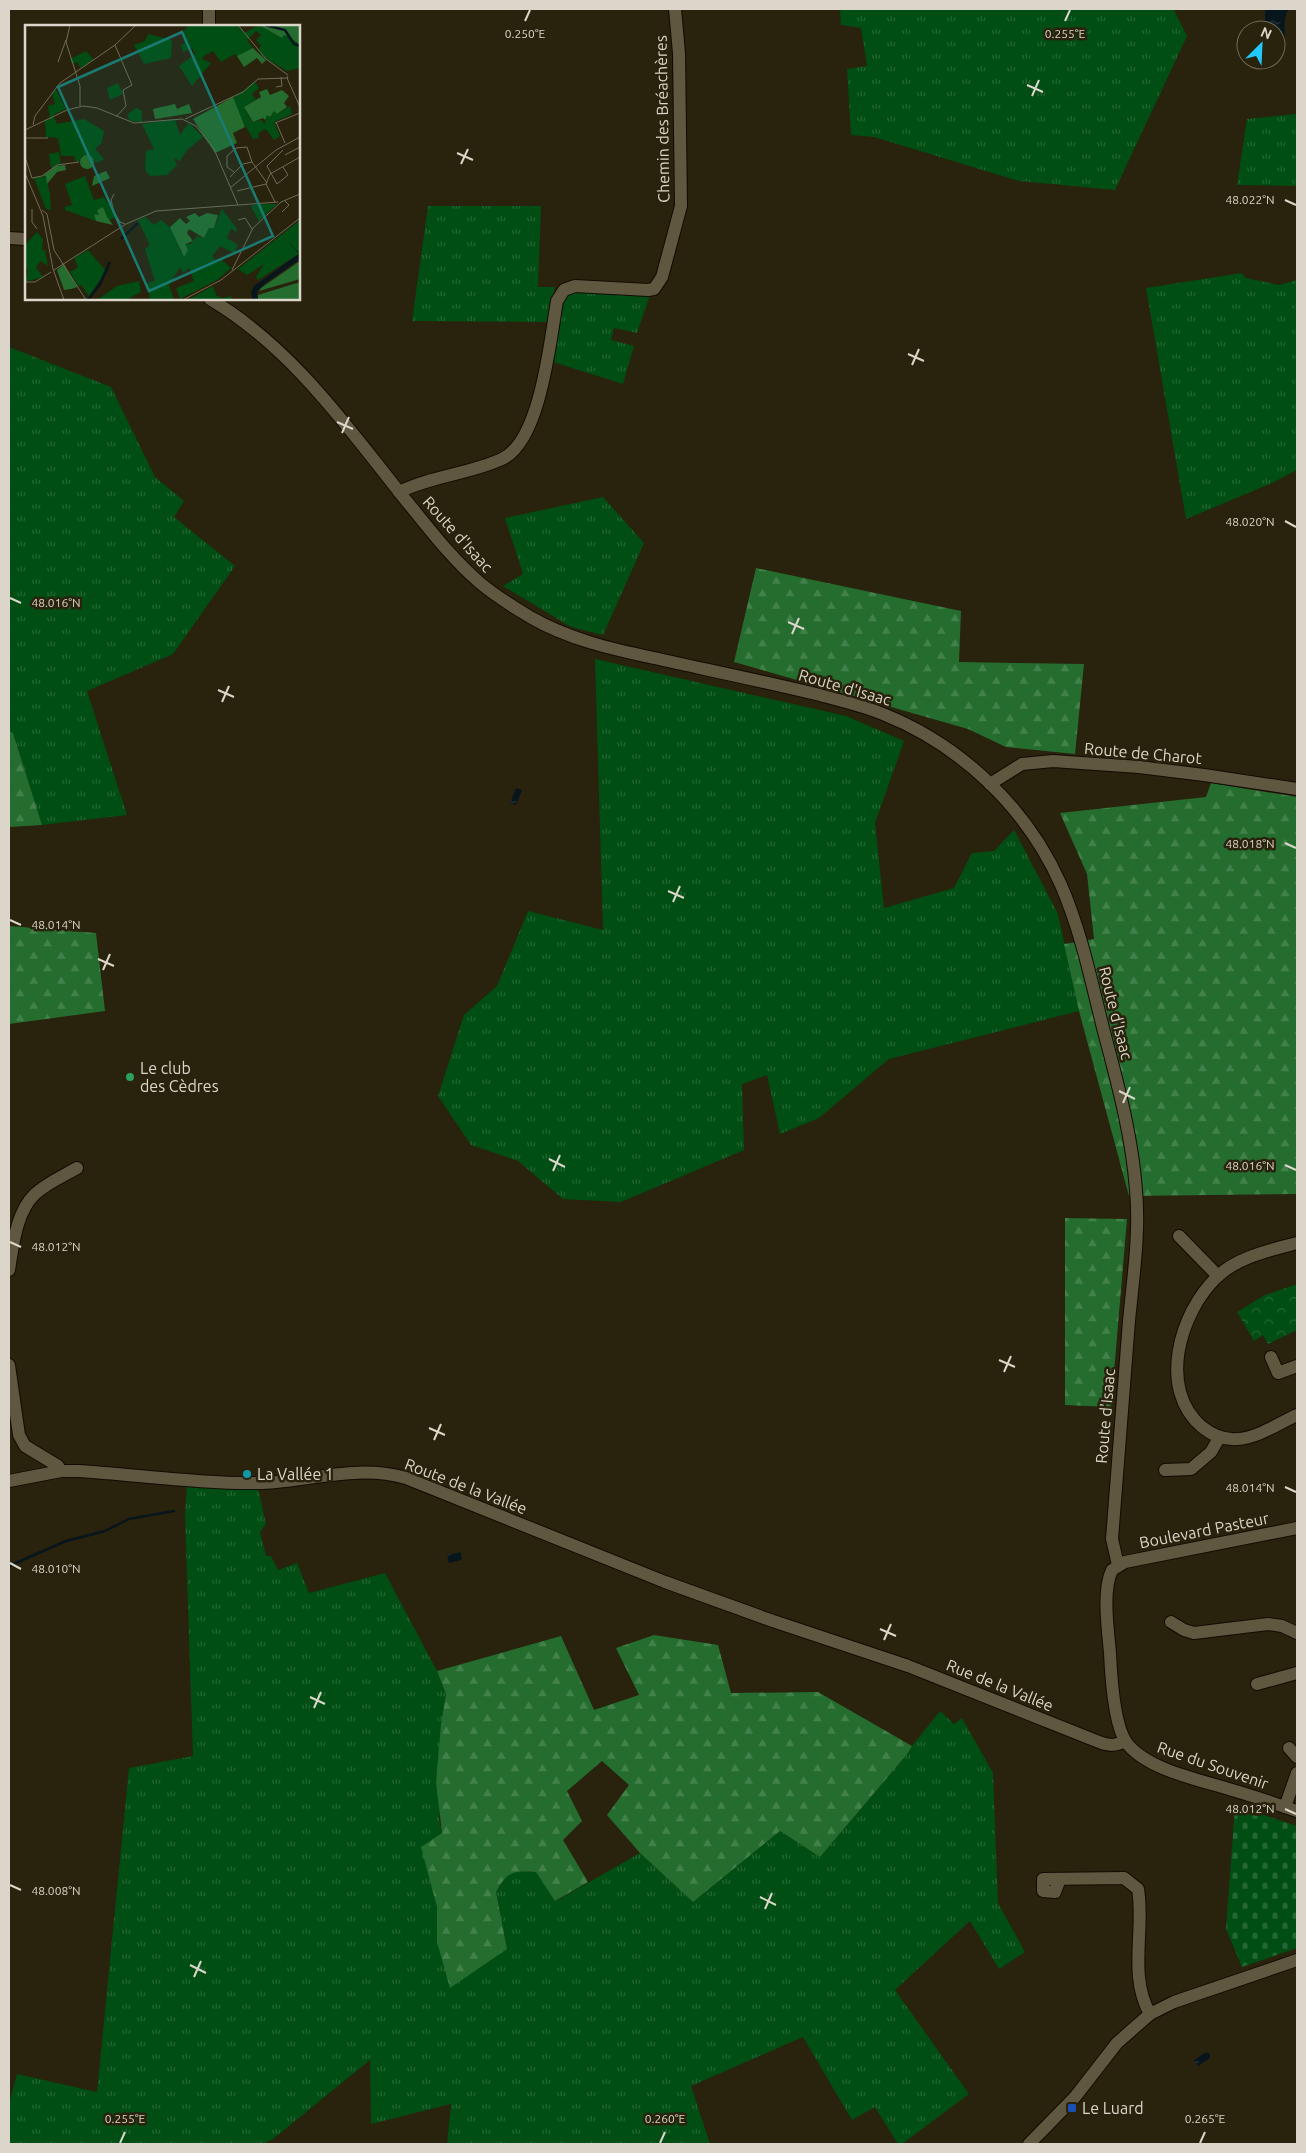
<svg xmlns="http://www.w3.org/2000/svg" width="1306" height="2153" font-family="Ubuntu,sans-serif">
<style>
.grass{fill:url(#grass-tufts)}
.forest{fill:url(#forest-firs)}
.cemetery{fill:url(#cemetery-stones)}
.park{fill:url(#park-crowns)}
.water{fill:url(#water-ripples)}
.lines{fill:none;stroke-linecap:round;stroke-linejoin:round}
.stream{stroke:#07151c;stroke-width:2.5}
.minor-casing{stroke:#120b00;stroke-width:14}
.minor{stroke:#5f5740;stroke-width:12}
.ticks{fill:none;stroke:#dbd6c9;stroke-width:2}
.leisure-dot{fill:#2e9e5b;stroke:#29220c;stroke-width:2}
.culture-dot{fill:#0f9aa8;stroke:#29220c;stroke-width:2}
.transit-dot{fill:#1a4fb4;stroke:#29220c;stroke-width:2}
.labels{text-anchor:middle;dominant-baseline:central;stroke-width:5;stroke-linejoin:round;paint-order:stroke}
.street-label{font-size:16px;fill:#dbd6c9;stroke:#29220c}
.poi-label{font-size:16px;fill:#dbd6c9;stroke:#29220c;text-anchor:start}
.inset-river{fill:none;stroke:#07151c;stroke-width:2.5}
.inset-road{fill:none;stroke:#706a58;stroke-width:1}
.view{fill:#197b73;fill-opacity:0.15;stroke:#197b73;stroke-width:2.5}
.inset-edge{fill:none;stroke:#dbd6c9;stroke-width:2.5}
.ticks-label{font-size:12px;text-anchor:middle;fill:#dbd6c9;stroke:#29220c;stroke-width:5;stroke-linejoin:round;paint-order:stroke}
</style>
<defs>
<pattern id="grass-tufts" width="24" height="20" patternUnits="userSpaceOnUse" patternTransform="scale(1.25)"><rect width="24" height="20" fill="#004e13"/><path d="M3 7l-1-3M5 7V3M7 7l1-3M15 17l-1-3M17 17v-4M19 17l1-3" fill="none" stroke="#256734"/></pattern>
<pattern id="forest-firs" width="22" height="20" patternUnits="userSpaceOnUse" patternTransform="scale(1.25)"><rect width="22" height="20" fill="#246d2e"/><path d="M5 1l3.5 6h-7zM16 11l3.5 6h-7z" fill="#43814b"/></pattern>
<pattern id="cemetery-stones" width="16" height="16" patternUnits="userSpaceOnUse" patternTransform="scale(1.25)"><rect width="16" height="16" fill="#004e13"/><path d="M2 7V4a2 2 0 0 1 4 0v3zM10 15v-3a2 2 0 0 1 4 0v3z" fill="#256734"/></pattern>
<pattern id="park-crowns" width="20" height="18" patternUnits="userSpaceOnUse" patternTransform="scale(1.25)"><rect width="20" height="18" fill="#004e13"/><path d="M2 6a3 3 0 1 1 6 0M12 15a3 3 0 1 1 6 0" fill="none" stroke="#256734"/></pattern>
<pattern id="water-ripples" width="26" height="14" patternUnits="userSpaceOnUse" patternTransform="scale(1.25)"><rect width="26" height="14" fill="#07151c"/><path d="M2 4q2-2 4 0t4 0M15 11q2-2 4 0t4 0" fill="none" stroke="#2b363c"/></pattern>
</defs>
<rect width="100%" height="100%" fill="#29220c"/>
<g class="grass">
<path d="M840 9 1174 10 1187 36 1115 190 1019 181 874 137 851 135 847 69 867 66 861 28 841 25Z"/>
<path d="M1297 93V186L1237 185 1247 119 1296 114Z"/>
<path d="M428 206H541L538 287H555L547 322 412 321Z"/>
<path d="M1241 273 1246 278 1279 285 1297 280V470L1272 483 1186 519 1146 288Z"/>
<path d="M572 290 651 292 637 333 614 328 611 340 634 346 623 384 550 361 564 295Z"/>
<path d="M9 347 111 387 155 477 184 501 174 517 235 566 173 654 87 691 127 815 42 825 13 733 9 731Z"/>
<path d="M603 497 644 543 603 635 571 627 503 586 523 574 505 518Z"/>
<path d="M595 659 846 716 904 741 875 823 884 908 954 888 972 853 994 851 1014 830 1058 914 1079 1011 889 1059 819 1118 780 1134 767 1075 742 1084 744 1150 621 1202 563 1199 518 1161 471 1145 438 1096 464 1015 497 986 528 911 603 930Z"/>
<path d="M187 1484 258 1488 266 1524 260 1532 266 1556H271L278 1570 297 1563 309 1593 385 1573 437 1671 446 1694 441 1724 439 1820 442 1833 422 1847 437 1907V1942L507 1949 496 1892C508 1871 513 1870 536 1872L556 1901 640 1853 693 1902 780 1831 820 1857 908 1753 912 1746 940 1711 954 1724 962 1718 993 1773 998 1903 1025 1952 999 1969 970 1921 895 1990 969 2094 902 2144H898L875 2107 852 2120 803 2037 691 2086 710 2144H447L451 2104 371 2124 370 2060 273 2139 263 2144H9V2104L17 2074 97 2092 129 1768 193 1756 185 1517Z"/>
</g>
<g class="forest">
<path d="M756 568 961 611 959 662 1084 664 1075 754 1006 747 968 729 734 662Z"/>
<path d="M9 731 13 733 42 825 9 827Z"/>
<path d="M1211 783 1297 797V1194L1129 1196 1079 1011 1064 944 1094 939 1087 874 1060 813 1206 797Z"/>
<path d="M9 926 96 933 105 1011 9 1024Z"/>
<path d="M1065 1218 1127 1219 1111 1407 1065 1405Z"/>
<path d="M654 1635 718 1645 731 1693 818 1692 912 1746 908 1753 820 1857 780 1831 693 1902 640 1853 607 1815 629 1785 602 1761 567 1791 582 1821 563 1840 588 1882 555 1901 536 1872C513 1870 507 1872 496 1892L507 1949 450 1988 437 1942V1907L421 1847 442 1833 436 1782 441 1724 446 1694 437 1671 561 1636 594 1710 639 1695 616 1648Z"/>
</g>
<path class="cemetery" d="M1235 1806 1248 1810 1250 1814 1257 1816 1261 1814 1297 1826V1948L1242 1967 1226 1929Z"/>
<path class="park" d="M1297 1284V1330L1268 1344 1263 1335 1254 1341 1237 1312 1265 1295Z"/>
<g class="water">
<path d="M1265 9H1289C1280 23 1289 43 1281 54L1276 55V30H1262L1265 20Z"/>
<path d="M516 788 522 790 516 805 510 803Z"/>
<path d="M461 1552 462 1560 449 1563 447 1555Z"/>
<path d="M1206 2052 1210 2054V2058L1198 2066 1194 2060Z"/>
</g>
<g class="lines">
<path class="stream" d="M9 1566 66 1541 105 1531 129 1519 174 1511"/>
<defs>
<g id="minor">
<path d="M209 26V9"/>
<path d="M9 238 26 239"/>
<path d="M210 299C291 347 346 425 404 498 428 527 450 557 479 582 495 596 512 606 530 617 568 639 611 649 654 658 708 670 762 681 816 694 838 700 861 705 883 714 961 745 1027 808 1061 885 1081 931 1091 980 1103 1028 1117 1081 1132 1135 1136 1190 1140 1234 1133 1278 1129 1321 1123 1394 1118 1466 1112 1539L1118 1565"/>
<path d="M399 492C431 476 469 474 502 459 541 441 550 340 557 301L564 290 575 286 648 290 654 289 662 277 681 206 679 53 675 9"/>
<path d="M990 784 1022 764 1053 761 1139 767 1204 775 1297 789"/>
<path d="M1179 1236 1218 1276"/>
<path d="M1297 1243C1271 1250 1237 1257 1217 1277 1180 1312 1157 1389 1202 1427 1212 1435 1224 1440 1237 1439 1258 1438 1279 1423 1297 1415"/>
<path d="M9 1270C13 1246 16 1212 35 1194 47 1183 63 1176 77 1168"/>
<path d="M1271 1357 1278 1373 1297 1366"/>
<path d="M9 1365 19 1435 25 1446 58 1466 61 1471"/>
<path d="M1165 1470 1191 1469 1211 1452 1219 1438"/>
<path d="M9 1481 61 1471H78C139 1475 201 1484 262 1483 311 1481 358 1464 406 1478L665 1582 773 1621 908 1666 1099 1742C1109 1746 1116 1746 1125 1741"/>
<path d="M1297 1528 1125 1562 1112 1570C1102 1591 1108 1629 1110 1653 1111 1675 1114 1724 1126 1742 1146 1770 1201 1780 1232 1790 1254 1796 1275 1804 1297 1811"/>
<path d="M1171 1622 1184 1630 1194 1633 1268 1624 1282 1626 1297 1633"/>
<path d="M1257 1684 1297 1673"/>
<path d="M1289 1748 1297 1757"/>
<path d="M1285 1807 1297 1773"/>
<path d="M1060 1879 1055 1892 1043 1891V1879L1124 1878 1138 1889C1145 1930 1128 1975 1150 2014"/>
<path d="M1029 2144 1075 2097 1117 2043 1150 2014 1174 2002 1297 1960"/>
</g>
</defs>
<use href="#minor" class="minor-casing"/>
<use href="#minor" class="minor"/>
</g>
<path class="ticks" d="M525 21 530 10M1065 21 1070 10M1027 85 1043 92M1032 96 1039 80M457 153 473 160M461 164 468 149M1285 200 1296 205M908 354 924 361M912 365 919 349M337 422 353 429M342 433 349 417M1285 521 1296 527M10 598 21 603M788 622 804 629M792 634 799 618M218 690 234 697M222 702 229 686M1285 843 1296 848M668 891 684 898M673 902 680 886M10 920 21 925M98 959 114 966M103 970 110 954M1119 1091 1135 1099M1123 1103 1130 1087M549 1159 565 1167M1285 1165 1296 1170M553 1171 560 1155M10 1242 21 1247M999 1360 1015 1367M1004 1372 1011 1356M429 1428 445 1435M434 1440 441 1424M1285 1487 1296 1492M10 1563 21 1569M880 1629 896 1636M884 1640 891 1624M310 1697 325 1704M314 1708 321 1692M1285 1809 1296 1814M10 1885 21 1890M760 1897 776 1905M765 1909 772 1893M190 1965 206 1973M194 1977 201 1961M120 2143 125 2132M660 2143 665 2132M1200 2143 1205 2132"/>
<circle class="leisure-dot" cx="130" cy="1077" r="5"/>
<circle class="culture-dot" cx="247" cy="1474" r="5"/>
<rect class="transit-dot" x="1067" y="2103" width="10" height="10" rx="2.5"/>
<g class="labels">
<g class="street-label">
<text transform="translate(662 119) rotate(-91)">Chemin des Bréachères</text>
<text transform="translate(458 534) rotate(48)">Route d'Isaac</text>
<text transform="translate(845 687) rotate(16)">Route d'Isaac</text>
<text transform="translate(1143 753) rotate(5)">Route de Charot</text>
<text transform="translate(1116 1013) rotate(76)">Route d'Isaac</text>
<text transform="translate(1105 1416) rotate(-85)">Route d'Isaac</text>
<text transform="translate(466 1486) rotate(21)">Route de la Vallée</text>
<text transform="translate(1204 1530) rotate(-11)">Boulevard Pasteur</text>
<text transform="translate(1000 1685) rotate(22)">Rue de la Vallée</text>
<text transform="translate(1213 1765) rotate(19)">Rue du Souvenir</text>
</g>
<g class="poi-label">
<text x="140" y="1068">Le club<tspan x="140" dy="18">des Cèdres</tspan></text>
<text x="257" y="1474">La Vallée 1</text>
<text x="1082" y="2108">Le Luard</text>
</g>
</g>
<g transform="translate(25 25)">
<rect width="275" height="275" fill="#29220c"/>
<path d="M164 0H212L219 8 234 0 257 13 258 10 265 12 275 20V43L262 46 242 34 233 25 236 21 231 15 236 10 231 6 222 15 228 23 212 31 210 29 196 37 188 26 179 31 177 34 186 38 167 61 154 41 170 29 167 23 158 27 156 20 160 18 157 8ZM123 9 147 15 146 33 119 39 109 20 120 16ZM61 26 69 35 56 43 52 37 47 39 45 34ZM230 57 234 63 227 69 231 75 219 82 227 97 236 95 240 99 241 90 249 86 252 89 265 81 267 89 249 97 255 111 249 115 241 104 233 108 234 113 228 114 214 90 208 73ZM93 58 98 69 85 75 82 63ZM31 64 41 84 28 90 32 99 59 94 79 106 77 117 70 124 79 134 71 138 65 131H56V135L51 137 49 131H36L33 113 21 112 20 96 25 94 23 81 30 79 27 68ZM111 83 117 86V97L105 96 102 90ZM150 94 155 110 164 98 178 112 162 125 155 136 149 133 152 140 142 150 126 151 121 147 120 139 121 126 129 124 117 99ZM34 127 36 138 26 143 24 129ZM21 151 25 169 26 185 21 184 9 153ZM60 151 69 175 79 172 91 192 85 195 69 189 71 196 40 185V182L47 180 40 159ZM197 184 212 204 211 207 206 203 202 213 213 220 209 228 195 221 187 231 193 238 196 234 206 243 192 255 155 274 151 263 169 256 164 243 158 248 155 242 144 260 149 275H125L122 258 130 256 120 224 125 220 113 195 120 192 129 200 136 195 147 204 156 228 161 218 166 219 172 211 179 213 184 203H189ZM275 195V228L233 255 231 252 239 239 222 250 213 244ZM12 207 18 214 17 225H20L23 241 16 236 11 242 18 252 0 257 3 245 0 243V220ZM63 225 81 246 64 271 56 260 53 261 45 247 53 242 49 233ZM114 256 116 267 101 275H72L92 261ZM188 261 191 270 197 273 206 271 207 275H163Z" fill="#004e13"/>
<path d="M234 0H275V20L265 12 259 10 257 13ZM228 23 241 35 237 39 232 33 219 42 212 31ZM242 64 245 70 257 65 264 71 259 78 262 82 252 89 249 86 245 92 242 90 240 95 238 93 228 97 219 82 236 72 234 67ZM208 72 220 102 208 108 212 118 190 128 168 94ZM150 79 152 84 164 79 167 88 130 94 128 84ZM55 137a7 7 0 1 1 14 0a7 7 0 1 1-14 0ZM40 140 41 145 32 147 22 159 21 151H18L31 141ZM81 146 85 153 67 161 69 151ZM78 182 82 192 88 200 71 196 69 189 74 190 72 185ZM170 188 174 192 182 188 193 190 189 203H184L179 213 164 204 162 208 168 216 160 219 163 225 159 232 145 202 155 193 161 199 165 196 161 192ZM275 236V254L234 266 236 263ZM39 239 52 262 46 264 39 265 32 245ZM275 257 274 275H233V270Z" fill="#246d2e"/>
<path d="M252 179 234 196 226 181 234 179Z" fill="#004e13"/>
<path d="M260 213 275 229V234L239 259 232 267 233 275H228L226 268 229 261 274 229Z" fill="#07151c"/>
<path class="inset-river" d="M240 0 260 5 269 19 275 21M96 214 113 198M63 275 75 259 85 237"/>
<path class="inset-road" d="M45 0 41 17 55 61V81M213 0 241 34 263 50M90 20 107 60 98 65 101 81 91 92M33 37 41 15M262 53 275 82M251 62 257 61 256 52M160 94 218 67 233 54 263 53 262 51M251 97 260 118M250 98 275 88M8 100 10 91 35 58 90 20 111 0M0 105 42 85 58 81 72 83 109 98 157 94 171 101 189 124 213 180 253 177M0 113H23M260 130 275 122M0 132 7 153 17 151 32 140 54 137M258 142 263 150 252 159 242 141 258 125M209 147 202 142V131L211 123 222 122 227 137 242 158M0 148 18 191 28 244 39 275M205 152 218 139 227 137M241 159 250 177M205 163 251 125 275 112M212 166 241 159 245 149 275 132M89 169 86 175 89 187 95 197 100 199M7 184V197L12 204M17 185 22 189 29 225 61 275M257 187 264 180 259 175M213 195 220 193 227 204M29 245 101 199 131 186 213 180M207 245 228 203 256 177 275 169M0 257H10L26 247M158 275 196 255 275 193"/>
<path class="view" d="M157 7 248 211 124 266 33 62Z"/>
<rect width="275" height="275" class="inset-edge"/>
</g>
<g class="ticks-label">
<text x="525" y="38">0.250°E</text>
<text x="1065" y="38">0.255°E</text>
<text x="1250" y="204">48.022°N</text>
<text x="1250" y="526">48.020°N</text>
<text x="56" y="607">48.016°N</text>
<text x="1250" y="848">48.018°N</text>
<text x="56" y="929">48.014°N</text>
<text x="1250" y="1170">48.016°N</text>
<text x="56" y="1251">48.012°N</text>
<text x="1250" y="1492">48.014°N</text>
<text x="56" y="1573">48.010°N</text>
<text x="1250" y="1813">48.012°N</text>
<text x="56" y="1895">48.008°N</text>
<text x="125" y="2123">0.255°E</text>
<text x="665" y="2123">0.260°E</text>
<text x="1205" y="2123">0.265°E</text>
</g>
<rect width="1306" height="2153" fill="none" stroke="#dbd6c9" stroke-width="20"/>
<g transform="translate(1261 45) rotate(24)"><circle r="24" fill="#29220c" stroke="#706a58"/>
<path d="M0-4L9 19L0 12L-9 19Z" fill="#21c9fd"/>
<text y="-8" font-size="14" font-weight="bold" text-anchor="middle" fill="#dbd6c9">N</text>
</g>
</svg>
